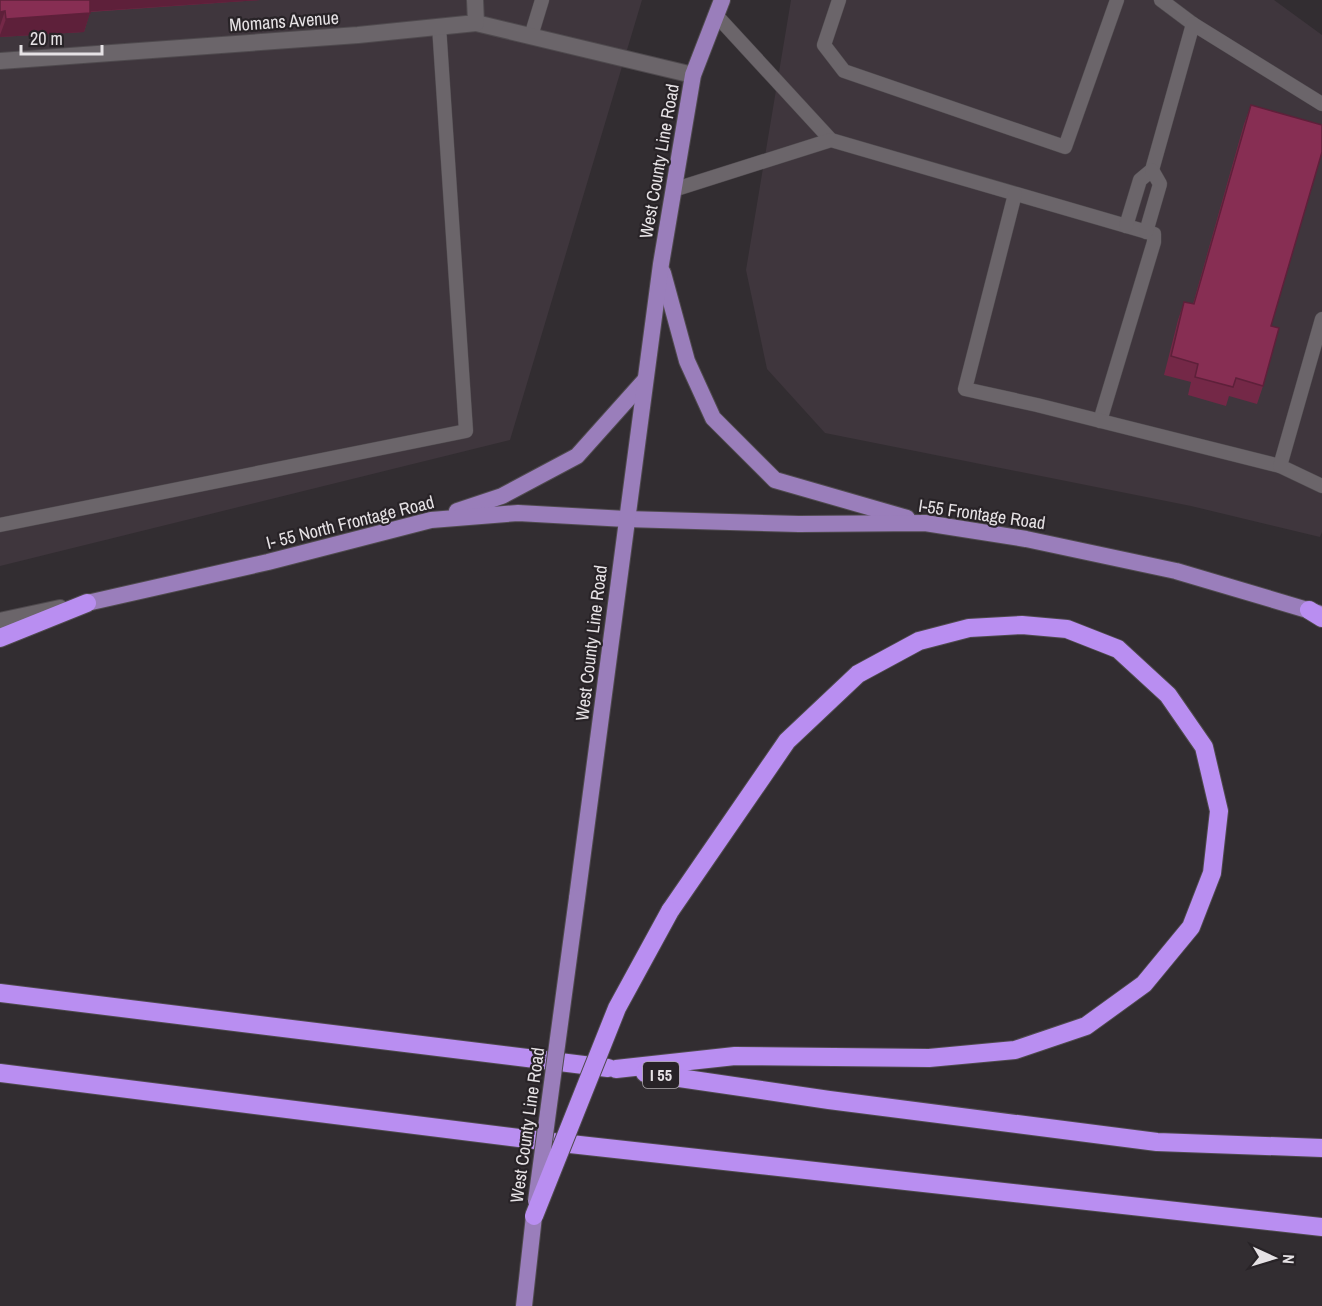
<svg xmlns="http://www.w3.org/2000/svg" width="1322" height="1306" font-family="'Archivo Narrow',sans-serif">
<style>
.built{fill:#3f363d}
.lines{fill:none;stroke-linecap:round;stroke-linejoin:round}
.service-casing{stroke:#4f4a4e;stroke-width:15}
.minor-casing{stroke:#4f4a4e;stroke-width:18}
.tertiary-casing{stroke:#4f4a4e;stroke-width:18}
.primary-casing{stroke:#4f4a4e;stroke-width:18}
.motorway-casing{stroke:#4f4a4e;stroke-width:20}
.service{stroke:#6b656a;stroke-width:14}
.minor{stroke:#6b656a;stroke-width:16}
.tertiary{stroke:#6b656a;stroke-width:16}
.primary{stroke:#9a7ebb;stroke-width:16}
.motorway{stroke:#b98ef1;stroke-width:18}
.primary-bridge-casing{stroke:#4f4a4e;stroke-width:18;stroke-linecap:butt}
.motorway-bridge-casing{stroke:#4f4a4e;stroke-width:20;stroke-linecap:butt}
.primary-bridge{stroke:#9a7ebb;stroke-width:16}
.motorway-bridge{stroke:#b98ef1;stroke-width:18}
.wall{fill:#742847}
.shaded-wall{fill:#5e203a}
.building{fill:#872e53;stroke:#5e203a;stroke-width:1.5}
.labels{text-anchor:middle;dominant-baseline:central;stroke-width:4.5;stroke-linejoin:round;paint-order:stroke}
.shield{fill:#282327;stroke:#ada9ac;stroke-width:1.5}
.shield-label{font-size:16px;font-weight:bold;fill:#e6e2e5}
.street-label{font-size:18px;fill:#e6e2e5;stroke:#282327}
</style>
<rect width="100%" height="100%" fill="#322d31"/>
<g class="built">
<path d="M0 0H642L510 440 0 566Z"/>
<path d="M791 0H1274L1322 35V532L1320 537 1191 506 825 433 767 369 746 270Z"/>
</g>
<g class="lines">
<defs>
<g id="service">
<path d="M839 0 824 45 844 71 1065 147 1117 0"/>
<path d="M1161 0 1193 24"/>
<path d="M716 15 831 140"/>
<path d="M531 36 542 0"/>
<path d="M673 190 831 140 1154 234V242L1100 421"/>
<path d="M1015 194 965 389 1037 405 1280 466"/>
<path d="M1126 226 1140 180 1152 170 1193 24 1322 104"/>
<path d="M1146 232 1160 184 1152 170"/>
<path d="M1322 319 1280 466 1322 486"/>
<path d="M0 525 466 431 439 26"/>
</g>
<g id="minor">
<path d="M476 23 693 75"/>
<path d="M0 61 358 35 476 23 475 0"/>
</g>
<path id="tertiary" d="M0 621 60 608"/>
<g id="primary">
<path d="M663 273 687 361 713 418 775 480 907 518"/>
<path d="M457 511 502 496 577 456 645 380"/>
<path d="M87 603 268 562 431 520 518 513 626 519 799 524 925 523 1026 539 1176 571 1321 614"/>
<path d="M577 898 661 264 693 75 722 0"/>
<path d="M524 1306 534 1216"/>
</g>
<g id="motorway">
<path d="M1309 610 1322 618"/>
<path d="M0 638 87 603"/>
<path d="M0 993 608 1068"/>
<path d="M616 1069 735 1056 929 1058 1015 1050 1086 1026 1144 984 1191 927 1212 873 1219 811 1204 747 1168 695 1118 649 1067 629 1022 625 969 628 919 641 858 674 787 741 670 911"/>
<path d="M0 1073 543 1141 1322 1227"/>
<path d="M645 1073 829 1100 1157 1142 1322 1148"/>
</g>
</defs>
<use href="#service" class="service-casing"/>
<use href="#minor" class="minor-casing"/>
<use href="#tertiary" class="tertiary-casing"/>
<use href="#primary" class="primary-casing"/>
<use href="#motorway" class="motorway-casing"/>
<use href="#service" class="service"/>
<use href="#minor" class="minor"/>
<use href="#tertiary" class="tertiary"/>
<use href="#primary" class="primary"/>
<use href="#motorway" class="motorway"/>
<defs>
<path id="primary-bridge" d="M536 1201 577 898"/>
<path id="motorway-bridge" d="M534 1216 617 1008 670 911"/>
</defs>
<use href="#primary-bridge" class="primary-bridge-casing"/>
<use href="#motorway-bridge" class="motorway-bridge-casing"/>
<use href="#primary-bridge" class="primary-bridge"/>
<use href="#motorway-bridge" class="motorway-bridge"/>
</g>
<g class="wall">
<path d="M0 0H260L90 12 84 32 0 37Z"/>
<path d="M1251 105 1271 326 1263 386 1257 404 1229 396 1226 406 1188 395 1191 382 1164 375 1178 320 1184 302 1193 304 1244 124Z"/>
</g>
<g class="shaded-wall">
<path d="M87 0H260L82 12Z"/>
<path d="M5 11 0 26V12Z"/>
<path d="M90 13 84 32 0 37V35L6 19Z"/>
</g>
<g class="building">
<path d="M0 0H90V13L6 19 5 11 0 12Z"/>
<path d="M1251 105 1322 125V152L1271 326 1279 328 1263 386 1236 378 1233 387 1195 377 1198 364 1171 356 1184 302 1194 304Z"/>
</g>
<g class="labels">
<rect class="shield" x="643" y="1062" width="36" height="26" rx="4.5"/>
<g class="shield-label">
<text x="661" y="1075">I 55</text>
</g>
<g class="street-label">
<text transform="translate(284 21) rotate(-4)">Momans Avenue</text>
<text transform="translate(659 161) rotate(-80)">West County Line Road</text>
<text transform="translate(982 514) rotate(8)">I-55 Frontage Road</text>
<text transform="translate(350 522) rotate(-14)">I- 55 North Frontage Road</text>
<text transform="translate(591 643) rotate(-83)">West County Line Road</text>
<text transform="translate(527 1125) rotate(-82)">West County Line Road</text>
</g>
</g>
<g transform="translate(1274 1258) rotate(94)" stroke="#282327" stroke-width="4.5" paint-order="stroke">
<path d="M0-4.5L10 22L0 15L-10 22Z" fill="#e6e2e5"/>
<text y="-9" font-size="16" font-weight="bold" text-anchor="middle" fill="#e6e2e5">N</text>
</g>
<path d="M21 45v9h81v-9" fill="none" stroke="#e6e2e5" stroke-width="3"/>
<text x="30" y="45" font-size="18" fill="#e6e2e5" stroke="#282327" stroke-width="4.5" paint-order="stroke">20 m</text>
</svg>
